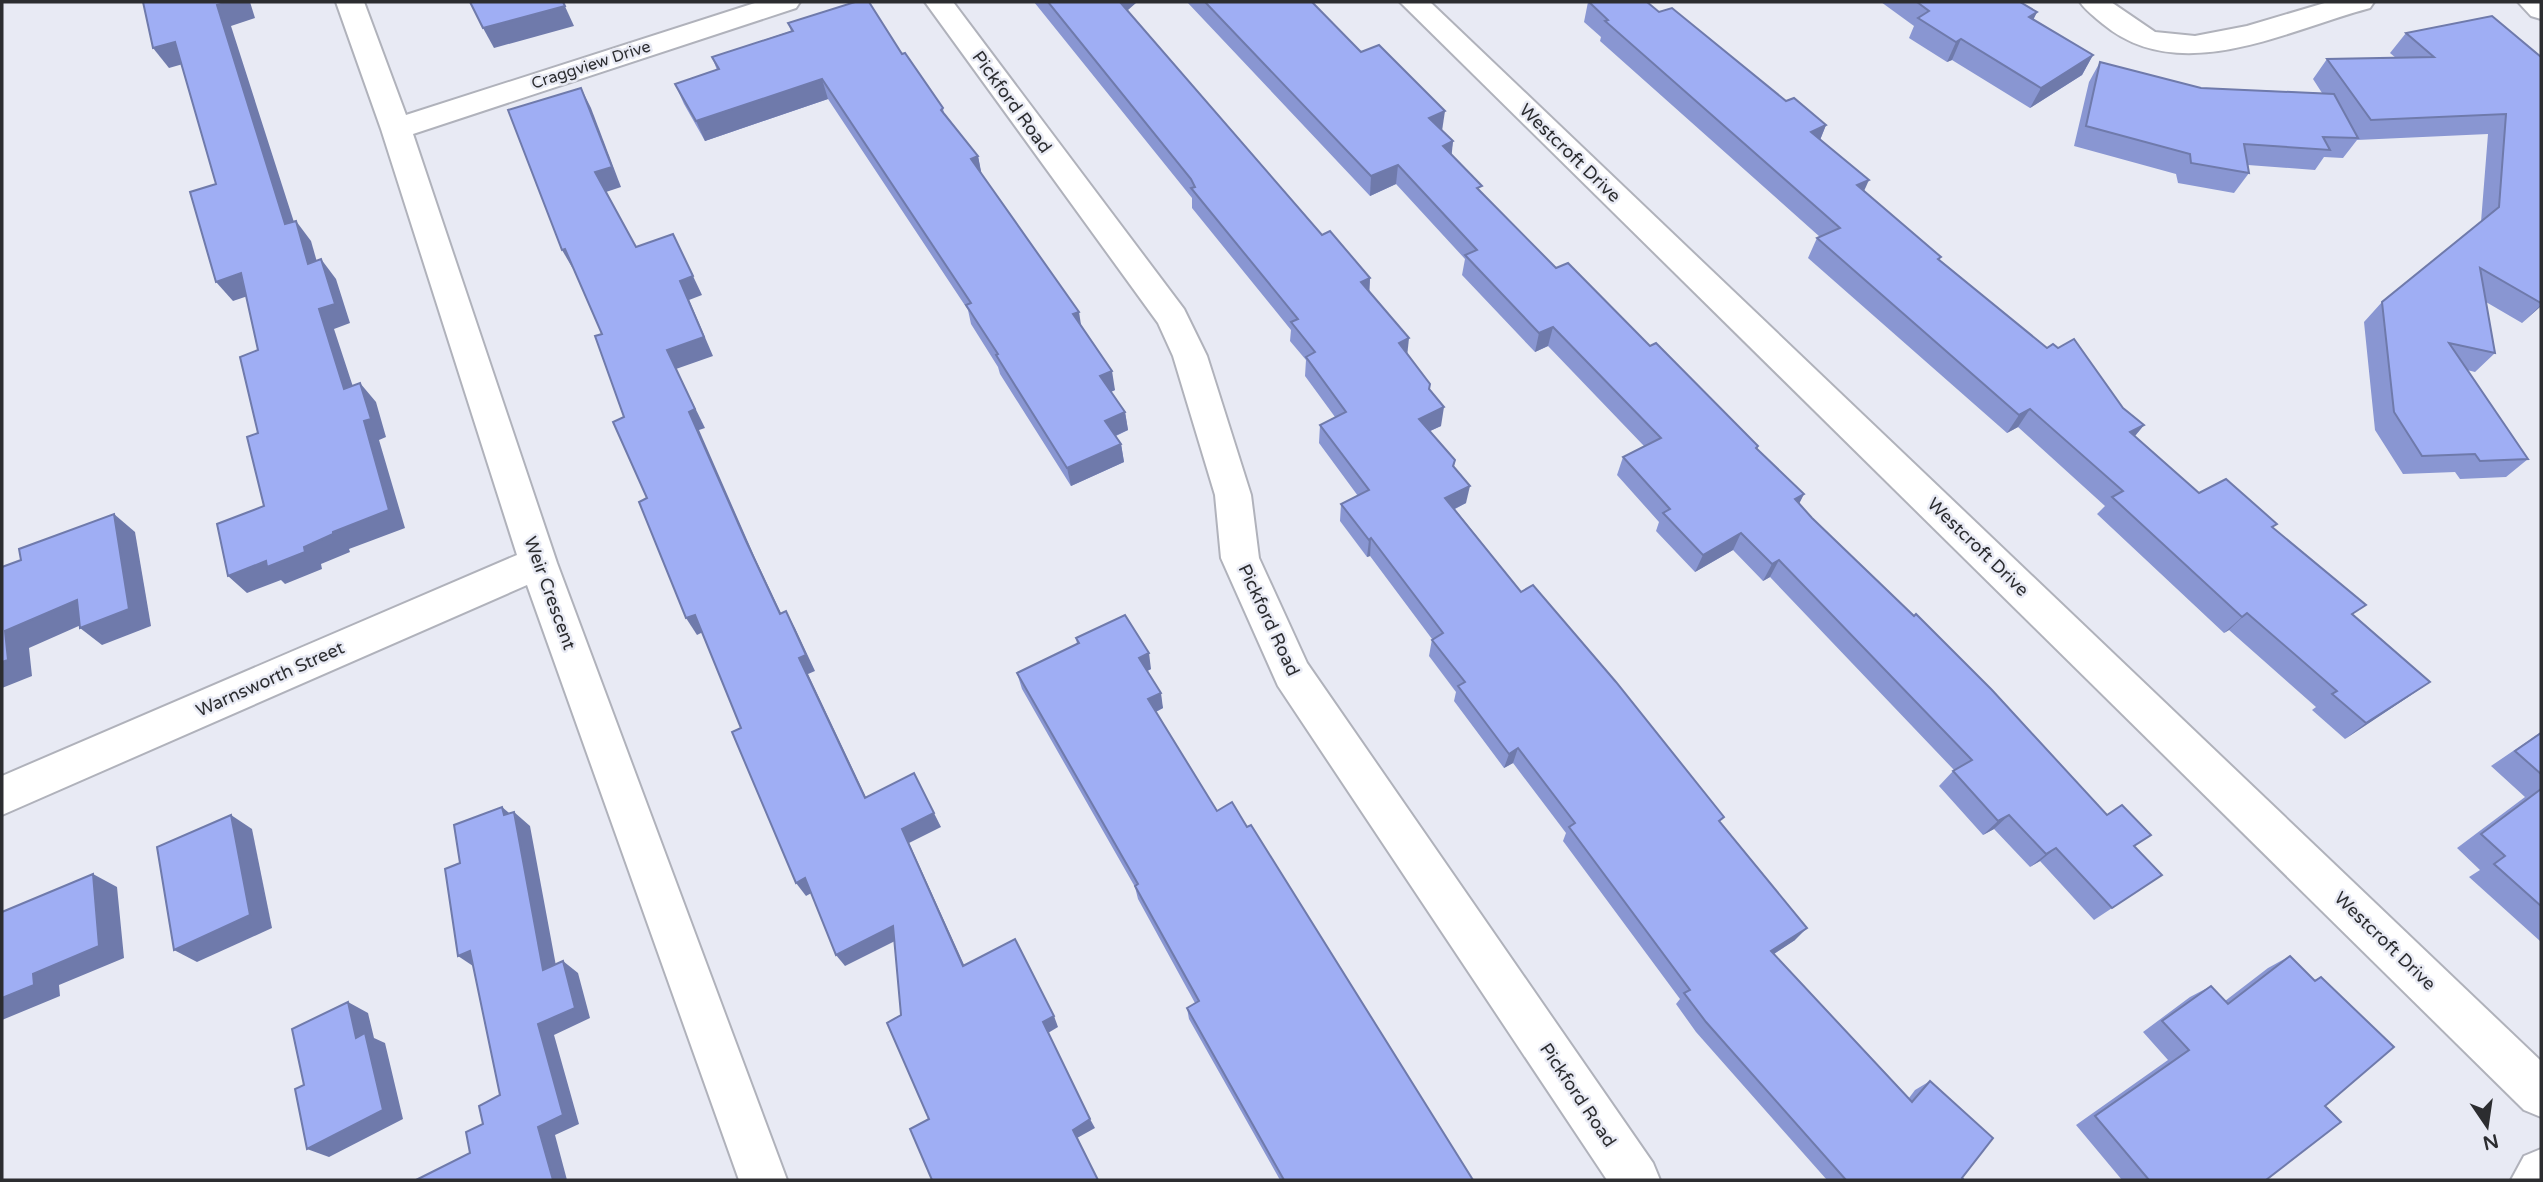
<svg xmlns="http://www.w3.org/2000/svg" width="2543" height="1182" font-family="'Varela Round',sans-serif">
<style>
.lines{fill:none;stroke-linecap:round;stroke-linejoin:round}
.minor-casing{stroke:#b0b2bb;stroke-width:4}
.minor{fill:#fff;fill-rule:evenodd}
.wall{fill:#8996d2}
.shaded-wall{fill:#6f7aab}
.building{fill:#9faef4;stroke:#6f7aab;stroke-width:2}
.labels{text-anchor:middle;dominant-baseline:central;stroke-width:5;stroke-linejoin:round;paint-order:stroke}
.far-street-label{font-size:16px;fill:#2c2d30;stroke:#e8eaf4}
.street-label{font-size:18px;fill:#2c2d30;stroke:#e8eaf4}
</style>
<rect width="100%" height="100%" fill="#e8eaf4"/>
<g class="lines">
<defs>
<g id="minor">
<path d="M336 2H364L406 115 758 2H800L796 8 413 134 557 563 787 1180H739L527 585 2 815V776L517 555 381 129Z"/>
<path d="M925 2H953L1184 309 1207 356 1251 495 1259 558 1307 663 1653 1163 1660 1180H1607L1278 686 1221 558 1215 495 1173 356 1158 323Z"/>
<path d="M1400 2H1430L2541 1061V1117L2524 1110Z"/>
<path d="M2080 2H2111L2155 32 2195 36 2247 26 2328 2H2374L2370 8C2287 30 2180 88 2103 24 2095 17 2086 11 2080 2Z"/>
<path d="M2518 2H2541V19L2531 16Z"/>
<path d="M2541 1149V1180H2511L2524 1156Z"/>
</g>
</defs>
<use href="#minor" class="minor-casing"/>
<use href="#minor" class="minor"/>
</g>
<g class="wall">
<path d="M1034 2H1137L1127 10 1322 235 1370 278 1369 292 1429 389 1441 426 1430 431 1455 460 1454 467 1466 503 1455 509 1521 592 1721 823 1795 940 1774 954 1909 1098 1915 1090 1930 1081 1962 1178 1964 1180H1827L1696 1032 1676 1004 1680 999 1563 841 1566 833 1513 763 1504 768 1454 701 1456 692 1429 656 1432 639 1370 556 1367 557 1340 521 1341 504 1358 496 1319 443 1320 425 1335 417 1305 376 1306 360 1290 341 1291 330 1192 208V198Z"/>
<path d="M1187 2H1312L1361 52 1453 141 1451 154 1481 192 1556 268 1650 346 1758 446 1757 449 1804 494 1799 503 1812 518 2162 875 2094 920 2040 861 2030 867 1994 829 1983 835 1939 786 1954 770 1770 577 1763 581 1733 550 1695 572 1656 531 1659 522 1617 475 1623 457 1644 446 1548 346 1535 352 1462 275 1465 259 1396 184 1370 196Z"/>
<path d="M1588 2 1659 12 1786 101 1826 125 1820 140 1864 191 1940 260 2047 348 2144 425 2135 436 2199 493 2273 528 2353 615 2430 682 2408 697 2345 739 2312 710 2316 707 2229 630 2224 633 2097 514 2105 506 2018 427 2007 433 1808 258 1817 238 1820 237 1600 41 1601 37 1584 22Z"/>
<path d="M1881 2H2020L2037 12 2033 20 2093 55 2082 75 2030 108 1952 60 1947 62 1909 38 1914 26Z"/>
<path d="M788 23 902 54 943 108 944 114 978 156 981 173 1082 327 1115 390 1111 392 1125 412 1128 430 1116 436 1121 444 1124 462 1071 486 1000 374 998 367 971 324 968 310 828 99 705 141 684 104 675 84 717 70 712 57 791 31Z"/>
<path d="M2406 33 2541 57V306L2522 323 2486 302 2495 353 2475 372 2467 370 2528 459 2506 477 2460 479 2455 472 2403 474 2375 430 2364 322 2382 302 2481 222 2488 134 2357 140 2343 158 2324 157 2315 170 2248 165 2249 173 2234 193 2178 183 2176 174 2074 146 2089 82 2100 62 2201 88 2322 93 2313 79 2327 59 2396 58 2390 53Z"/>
<path d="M1076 638 1151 669 1147 671 1163 708 1156 712 1217 811 1247 827 1473 1180H1280L1189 1019 1187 1008 1195 1003 1138 899 1135 887 1022 689 1017 673 1077 644Z"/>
<path d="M2541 732V940L2540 941 2469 877 2480 870 2457 848 2525 797 2491 766Z"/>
<path d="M2290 956 2314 980 2321 977 2325 1106 2266 1180H2122L2076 1125 2168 1060 2143 1032 2190 997 2211 986 2225 1001 2268 968Z"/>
</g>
<g class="shaded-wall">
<path d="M229 2H250L255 18 231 26 301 244 285 224 217 5Z"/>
<path d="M563 2 574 26 494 48 483 28Z"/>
<path d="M1117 2H1137L1119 18Z"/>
<path d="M2037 12 2027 32 2029 17Z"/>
<path d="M1961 39 1952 60 1947 62 1956 42Z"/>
<path d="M175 42 190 62 169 68 153 48Z"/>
<path d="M2093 55 2082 75 2030 108 2041 88Z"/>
<path d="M822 79 828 99 705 141 696 121Z"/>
<path d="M581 88 591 108 621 187 606 192 595 172Z"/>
<path d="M1445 111 1442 131 1429 118Z"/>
<path d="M1826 125 1818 145 1811 132Z"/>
<path d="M1453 141 1451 161 1443 146Z"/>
<path d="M978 156 982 176 971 159Z"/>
<path d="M1398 165 1396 184 1370 196 1371 176Z"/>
<path d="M1869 180 1860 200 1857 185Z"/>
<path d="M296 221 311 241 323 283 308 264Z"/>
<path d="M565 249 573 269 562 250Z"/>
<path d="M321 259 336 279 350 323 334 329 360 408 344 389 319 309Z"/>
<path d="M241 273 257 293 233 301 216 282Z"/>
<path d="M693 276 702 295 689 300 713 356 676 369 705 428 699 430 755 558 789 630 780 614 746 541 689 412 667 350 680 281Z"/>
<path d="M1370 278 1369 297 1361 282Z"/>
<path d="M2541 305V306L2522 323Z"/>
<path d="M1079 312 1082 331 1073 314Z"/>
<path d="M1553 327 1548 346 1535 352 1539 333Z"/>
<path d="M1409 338 1407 357 1399 343Z"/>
<path d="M1112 371 1115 390 1103 395 1100 376Z"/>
<path d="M360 383 376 402 386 437 379 440 405 528 349 549 350 552 321 564 322 569 285 584 281 580 247 593 228 576 304 547 333 532 364 421Z"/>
<path d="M1444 407 1441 426 1417 437 1419 419Z"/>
<path d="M2030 409 2018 427 2007 433 2019 415Z"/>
<path d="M1125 412 1128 430 1108 439 1105 421Z"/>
<path d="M2144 425 2129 443 2130 432Z"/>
<path d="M1121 444 1124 462 1071 486 1067 468Z"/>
<path d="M1470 486 1466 503 1442 515 1445 498Z"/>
<path d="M1804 494 1795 512V499Z"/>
<path d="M114 514 135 532 151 626 102 645 80 628Z"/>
<path d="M1741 533 1733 550 1695 572 1703 555Z"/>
<path d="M1371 538 1370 556 1367 557 1369 540Z"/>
<path d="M1779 560 1770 577 1763 581 1772 564Z"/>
<path d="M77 600 99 617 29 648 32 676 2 688V662L5 631Z"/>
<path d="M786 611 795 628 815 671 808 674 873 812 865 798 799 658Z"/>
<path d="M2247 613 2229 630 2224 633 2242 617Z"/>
<path d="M695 615 705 631 697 635 686 618Z"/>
<path d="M1149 653 1151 669 1142 674 1139 658Z"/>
<path d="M2430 682 2408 697 2345 739 2366 723Z"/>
<path d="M1161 693 1163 708 1151 714 1148 699Z"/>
<path d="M1518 748 1513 763 1504 768 1509 754Z"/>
<path d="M502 807 516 819 514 812 530 826 559 982 543 970Z"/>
<path d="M934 813 941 827 909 843 970 978 963 966 902 829Z"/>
<path d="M231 815 252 829 272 928 197 962 174 950Z"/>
<path d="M2009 815 1994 829 1983 835 1998 821Z"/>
<path d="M2056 848 2040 861 2030 867 2046 854Z"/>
<path d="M93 874 117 887 124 958 59 985 60 996 2 1020V998L33 974Z"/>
<path d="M805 878 815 891 806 896 796 883Z"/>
<path d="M893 926 901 938 845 966 836 955Z"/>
<path d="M1807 928 1795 940 1760 963 1771 951Z"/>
<path d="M470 951 476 968 458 956Z"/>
<path d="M563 961 578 973 590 1018 554 1035 579 1124 555 1135 567 1180H553L538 1127V1024Z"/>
<path d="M348 1002 368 1013 374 1038 385 1043 403 1119 329 1157 307 1149 356 1038Z"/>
<path d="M1054 1016 1058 1027 1048 1033 1043 1022Z"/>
<path d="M1090 1119 1095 1128 1077 1138 1073 1130Z"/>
</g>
<g class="building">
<path d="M143 2H229L217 5 285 224 296 221 308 264 321 259 335 304 319 309 344 389 360 383 371 419 364 421 389 510 333 532V534L304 547 305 552 267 567 266 561 228 576 217 524 264 506 247 437 258 433 240 357 258 350 241 273 216 282 190 192 216 184 175 42 153 48Z"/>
<path d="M470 2H563L565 6 483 28Z"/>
<path d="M855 2H869L902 54 905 53 943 108 941 110 978 156 971 159 1079 312 1073 314 1112 371 1100 376 1125 412 1105 421 1121 444 1067 468 996 355 998 354 966 305 971 303 822 79 696 121 675 84 719 69 712 57 793 31 788 23Z"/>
<path d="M1048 2H1120L1322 235 1330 231 1370 278 1361 282 1409 338 1399 343 1430 384 1429 389 1444 407 1419 419 1455 460 1453 466 1470 486 1445 498 1521 592 1533 585 1616 682 1724 817 1719 821 1807 928 1771 951 1912 1102 1930 1081 1993 1138 1962 1178 1964 1180H1846L1706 1022 1684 993 1690 990 1569 827 1575 823 1518 748 1509 754 1458 686 1465 682 1432 640 1443 633 1371 538 1369 540 1341 504 1369 490 1320 425 1346 412 1306 357 1315 352 1291 322 1298 319 1191 188 1195 187 1191 179Z"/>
<path d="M1205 2H1312L1361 52 1379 45 1445 111 1429 118 1453 141 1443 146 1482 186 1477 188 1556 268 1568 263 1650 346 1656 343 1758 446 1756 448 1804 494 1795 499 1812 518 1914 616 1916 614 1992 690 2107 815 2122 805 2151 835 2134 846 2162 875 2112 908 2056 848 2046 854 2009 815 1998 821 1953 771 1972 760 1779 560 1772 564 1741 533 1703 555 1663 513 1670 509 1623 457 1661 438 1553 327 1539 333 1465 255 1477 250 1398 165 1371 176Z"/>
<path d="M1589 2H1647L1659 12 1672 8 1786 101 1794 98 1826 125 1811 132 1869 180 1857 185 1941 257 1938 259 2047 348 2053 344 2058 348 2074 339 2123 408 2144 425 2130 432 2199 493 2226 479 2277 524 2272 527 2366 605 2352 614 2430 682 2366 723 2332 694 2337 691 2247 613 2242 617 2112 497 2123 491 2030 409 2019 415 1817 238 1840 228 1605 21 1608 20Z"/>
<path d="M1917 2H2020L2037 12 2029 17 2093 55 2041 88 1961 39 1956 42 1918 18 1929 11Z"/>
<path d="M2492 16 2541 57V303L2480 268 2495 353 2449 343 2528 459 2480 461 2475 454 2422 456 2394 412 2382 302 2499 207 2506 114 2371 120 2327 59 2434 57 2406 33Z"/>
<path d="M2100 62 2201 88 2334 94 2358 138 2323 137 2330 150 2244 144 2249 173 2191 163 2190 154 2086 126Z"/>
<path d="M581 88 612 167 595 172 636 247 673 234 693 276 680 281 704 337 667 350 695 409 689 412 746 541 780 614 786 611 806 655 799 658 865 798 914 773 934 813 902 829 963 966 1015 939 1054 1016 1043 1022 1090 1119 1073 1130 1098 1180H932L910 1129 929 1119 887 1023 901 1015 893 926 836 955 805 878 796 883 732 732 741 728 695 615 686 618 639 502 647 498 613 422 624 417 595 336 602 334 565 249 562 250 508 110Z"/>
<path d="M114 514 129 609 80 628 77 600 5 631 8 660 2 662V567L21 560 19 549Z"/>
<path d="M1125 615 1149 653 1139 658 1161 693 1148 699 1217 811 1232 802 1247 827 1251 825 1473 1180H1284L1187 1008 1199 1001 1135 886 1138 884 1017 673 1079 643 1076 638Z"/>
<path d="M2541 733V774L2515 751Z"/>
<path d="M2541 789V906L2494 864 2505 856 2481 834Z"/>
<path d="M502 807 504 815 514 812 543 970 563 961 575 1008 538 1024 563 1115 538 1127 553 1180H416L470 1153 466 1132 483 1124 479 1106 500 1095 470 951 458 956 445 869 460 863 454 825Z"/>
<path d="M231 815 250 915 174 950 157 847Z"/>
<path d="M93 874 99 946 33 974 34 985 2 998V912Z"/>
<path d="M2290 956 2315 981 2321 977 2394 1047 2325 1106 2341 1122 2266 1180H2149L2095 1116 2189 1050 2162 1021 2211 986 2228 1004Z"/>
<path d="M348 1002 356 1038 365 1033 383 1110 307 1149 295 1089 304 1085 292 1029Z"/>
</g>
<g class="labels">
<g class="far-street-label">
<text transform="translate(591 65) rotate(-18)">Craggview Drive</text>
</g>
<g class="street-label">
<text transform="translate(1012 102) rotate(54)">Pickford Road</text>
<text transform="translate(1570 153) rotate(44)">Westcroft Drive</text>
<text transform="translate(1978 547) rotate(44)">Westcroft Drive</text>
<text transform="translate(550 593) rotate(70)">Weir Crescent</text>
<text transform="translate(1269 620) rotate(65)">Pickford Road</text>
<text transform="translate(270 679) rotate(-24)">Warnsworth Street</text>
<text transform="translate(2385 941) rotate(44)">Westcroft Drive</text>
<text transform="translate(1578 1095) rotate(56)">Pickford Road</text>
</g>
</g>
<rect width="2543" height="1182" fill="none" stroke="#2c2d30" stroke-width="7"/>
<g transform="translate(2487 1126) rotate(167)" stroke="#e8eaf4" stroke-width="5" paint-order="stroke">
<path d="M0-5L12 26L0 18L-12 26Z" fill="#2c2d30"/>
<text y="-10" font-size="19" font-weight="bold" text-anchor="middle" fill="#2c2d30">N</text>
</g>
</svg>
